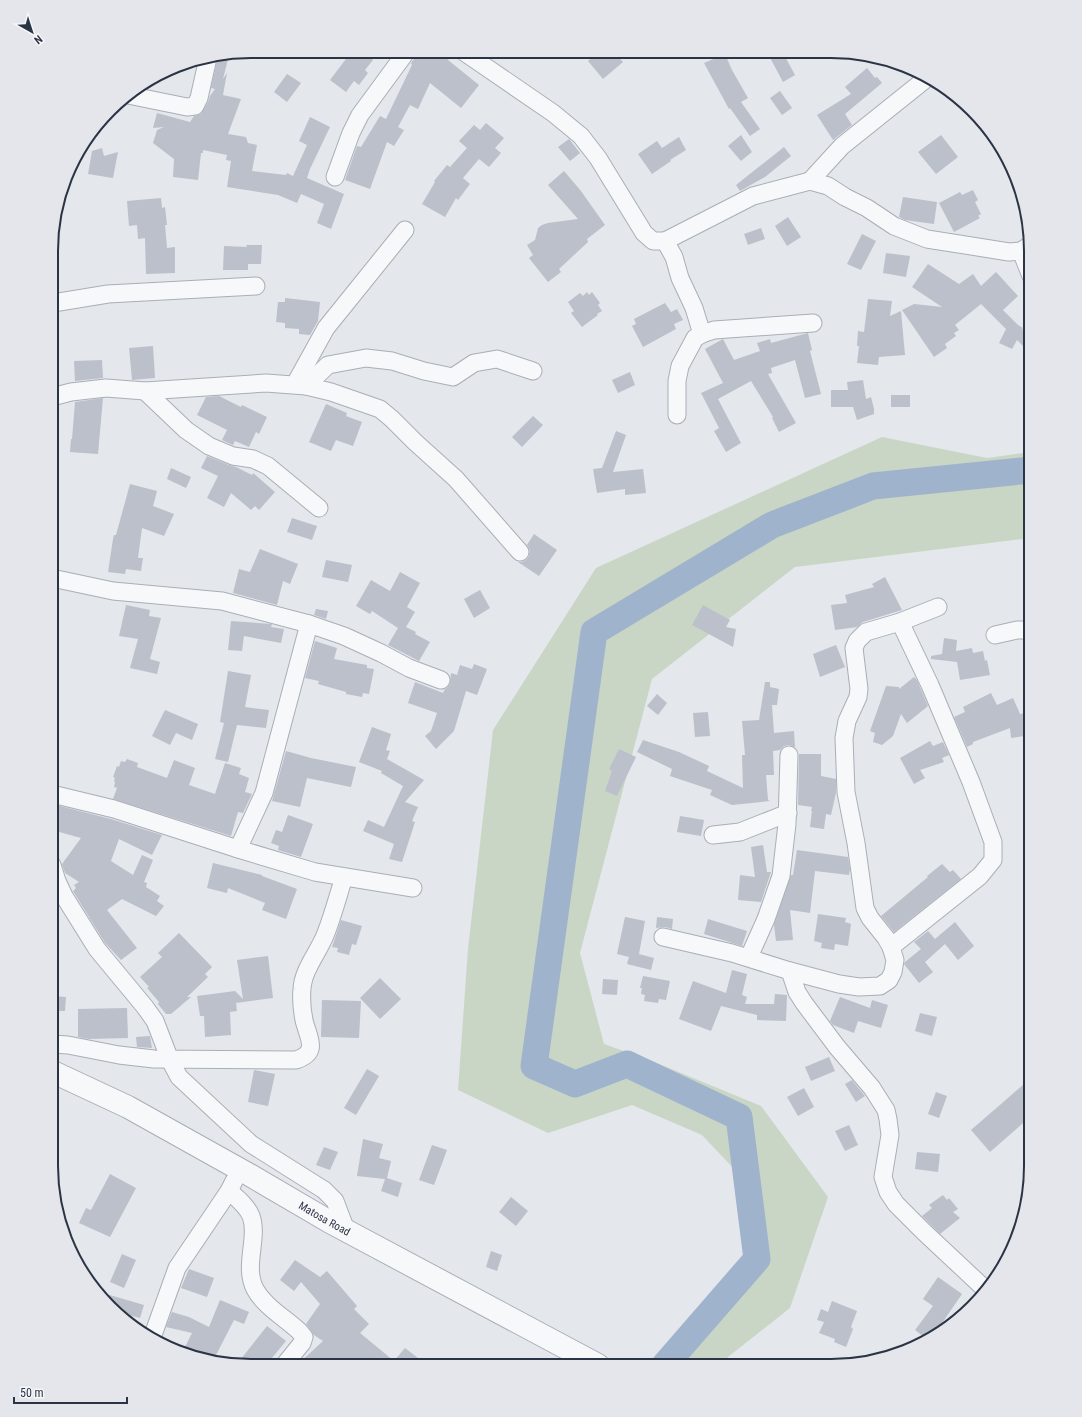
<svg xmlns="http://www.w3.org/2000/svg" width="1082" height="1417" font-family="'Roboto Condensed',sans-serif">
<style>
.green{fill:#c9d6c5}
.lines{fill:none;stroke-linecap:round;stroke-linejoin:round}
.river{stroke:#9fb4cc;stroke-width:27}
.building{fill:#bbc0ca}
.minor-casing{stroke:#a9aeb7;stroke-width:19}
.tertiary-casing{stroke:#a9aeb7;stroke-width:24}
.minor{stroke:#f7f8fa;stroke-width:17}
.tertiary{stroke:#f7f8fa;stroke-width:22}
.labels{text-anchor:middle;dominant-baseline:central;stroke-width:3;stroke-linejoin:round;paint-order:stroke}
.street-label{font-size:11px;fill:#2b3445;stroke:#f4f6f9}
.rim{fill:none;stroke:#2b3445;stroke-width:2}
</style>
<rect width="100%" height="100%" fill="#e4e7ec"/>
<path class="green" d="M882 437 987 458 1031 452V538L795 567 652 679 580 953 604 1044 652 1061 761 1106 828 1197 790 1308 728 1357 720 1366H662L700 1333 749 1278 738 1173 702 1135 632 1105 548 1133 458 1090 468 949 493 730 596 568Z"/>
<g class="lines">
<path class="river" d="M664 1366 757 1259 739 1117 627 1064 575 1084 534 1066 594 632 772 525 873 486 1031 470"/>
</g>
<g class="building">
<path d="M352 51H361L373 60 365 70 368 73 359 85 354 81 346 92 330 80Z"/>
<path d="M420 51 454 52 448 60 479 85 461 108 430 83 418 109 410 105 398 127 404 130 394 146 387 142 370 189 345 180 357 146 361 147 380 116 386 119 412 65 411 63Z"/>
<path d="M598 52H614L623 62 603 79 588 61Z"/>
<path d="M767 52 783 53 795 75 783 82Z"/>
<path d="M725 54 732 70 748 98 741 102 760 129 750 136 730 108 729 109 704 63Z"/>
<path d="M218 57 228 59 223 79 227 73 223 95 241 99 228 134 246 137 248 143 257 145 252 171 286 175 287 173 293 176 307 145 299 141 310 117 330 127 310 169 307 178 344 194 331 229 317 223 324 204 301 194 297 203 278 195 227 187 231 161 226 160 227 155 203 150V153H201L198 180 173 177 174 159 153 143 157 130 164 127 153 128 157 113 190 122 194 116 201 114 208 102 210 96 215 89 211 88Z"/>
<path d="M867 68 875 78 877 77 882 83 845 114 852 125 833 140 817 115 851 94 845 87Z"/>
<path d="M287 74 301 83 287 102 274 92Z"/>
<path d="M780 91 792 108 782 115 770 98Z"/>
<path d="M486 123 504 138 495 148 501 153 489 167 479 159 463 178 470 184 458 200 456 198 445 217 422 204 435 182 434 181 447 165 450 167 467 148 459 141 474 125 480 130Z"/>
<path d="M741 135 752 152 741 161 728 146Z"/>
<path d="M941 135 958 157 936 174 918 152Z"/>
<path d="M679 137 686 150 670 160 671 161 652 174 638 154 657 141 662 148Z"/>
<path d="M569 139 580 153 570 161 558 147Z"/>
<path d="M784 147 791 156 765 177 740 191 736 185Z"/>
<path d="M102 148 104 156 118 152 113 178 88 174 92 151Z"/>
<path d="M564 171 581 191 605 225 587 239 588 242 559 269 561 272 548 282 529 258 533 255 527 245 535 240 538 228 542 225 548 223 578 219 548 185Z"/>
<path d="M973 190 978 200 975 202 981 214 978 216 980 218 954 232 939 203 960 192 962 195Z"/>
<path d="M903 197 937 202 934 224 905 220 899 217Z"/>
<path d="M161 198 162 208 165 207 167 225H165L167 248 175 247V273L146 274 145 238 138 239 137 225 129 226 127 201Z"/>
<path d="M788 217 801 237 787 246 775 226Z"/>
<path d="M761 228 765 239 748 245 744 234Z"/>
<path d="M862 234 876 241 861 270 847 264Z"/>
<path d="M246 245H262L261 264H248V270H223L224 246 247 247Z"/>
<path d="M886 253 910 256 906 277 883 273Z"/>
<path d="M928 264 959 284 973 274 981 286 996 272 1018 296 1003 310 1018 325 1023 328 1022 329 1031 339 1023 346 1017 340 1012 349 999 343 1006 329 981 304 955 325 959 330 954 333 956 336 945 344 947 348 934 357 902 310 914 304 942 307 912 287Z"/>
<path d="M587 292 589 295 592 292 600 303 598 305 602 311 597 314 598 315 582 327 571 313 574 311 568 302 580 293 583 296Z"/>
<path d="M285 298 320 302 318 321 310 335 299 334V329L285 328V323L276 322 278 302H285Z"/>
<path d="M868 299 892 301 890 316 901 311 905 355 879 357 878 365 857 363 859 346H857L858 331 864 332Z"/>
<path d="M665 303 671 312 677 309 683 320 674 324 676 329 643 347 632 326 636 324 634 319Z"/>
<path d="M808 333 812 350 810 351 821 394 805 398 795 360 771 368 772 373 768 374 796 423 779 432 772 418 773 417 751 381 718 399 741 443 726 452 714 431 719 428 701 393 723 383 705 349 723 339 734 360 760 351 757 343 770 339 771 343Z"/>
<path d="M153 346 155 378 132 380 129 348Z"/>
<path d="M102 360 103 378 75 381 74 361Z"/>
<path d="M630 372 635 385 618 393 612 380Z"/>
<path d="M863 380 866 399 871 397 874 409V414L857 420 853 407H831V390H848L847 382Z"/>
<rect x="891" y="395" width="19" height="12"/>
<path d="M219 396 241 407 242 405 267 417 259 434 256 432 249 447 235 441 233 445 222 440 227 430 197 415 206 397Z"/>
<path d="M103 398 98 454 70 452 71 439H72L75 402Z"/>
<path d="M326 404 347 413 346 416 362 422 353 446 336 440 331 451 309 442Z"/>
<path d="M533 416 543 425 522 447 512 437Z"/>
<path d="M616 431 626 435 613 472 643 469 646 493 625 495V489L597 493 593 469 602 468Z"/>
<path d="M207 456 229 465 236 467 252 475 253 473 275 492 259 510 255 506 251 510 231 493 224 507 207 498 218 476 201 468Z"/>
<path d="M171 468 191 477 186 488 167 479Z"/>
<path d="M130 484 157 491 153 506 174 514 164 536 142 528 138 558H143L141 571 126 569 125 574 108 572 113 539 114 535H116Z"/>
<path d="M292 518 317 526 312 540 287 532Z"/>
<path d="M534 534 557 550 539 576 518 562H522L526 560 529 556 530 550 527 545Z"/>
<path d="M260 549 298 564 290 584 283 581 277 605 233 593 239 569 250 572Z"/>
<path d="M326 560 352 565 348 582 322 577Z"/>
<path d="M400 572 420 583 407 607 415 612 406 627 416 632 415 634 430 642 419 661 388 645 398 628 372 611 370 614 356 606 371 580 390 591Z"/>
<path d="M885 577 902 610 863 622 857 627 835 630 831 605 847 603 845 595 874 587 872 584Z"/>
<path d="M480 590 490 608 474 618 464 599Z"/>
<path d="M126 605 150 610 149 616 161 618 150 659 160 662 157 674 130 668 138 639 119 636Z"/>
<path d="M703 605 730 620 726 627 736 629 733 647 692 625Z"/>
<path d="M316 609 328 611 326 619 314 615Z"/>
<path d="M231 621 272 624 271 627 284 629 281 643 244 636 242 651 228 650Z"/>
<path d="M944 638 957 640 956 651 972 648 973 653 983 651 985 661 987 660 990 675 960 680 957 662 931 659V656L942 654Z"/>
<path d="M315 641 337 648 334 659 367 665V668L374 669 369 694 363 693 362 697 346 694V692L318 684 319 681 305 678Z"/>
<path d="M836 645 845 667 820 677 813 654Z"/>
<path d="M474 664 487 669 477 695 466 691 454 731 436 749 425 736 431 731 437 713 408 703 415 682 443 693 445 689 450 684 451 673 457 675 460 665 472 669Z"/>
<path d="M228 671 251 675 245 707 269 710 266 728 237 725 228 762 215 759 224 723 220 722Z"/>
<path d="M914 677 917 680 928 706 907 723 901 714 893 736 882 745 873 742 875 733 870 731 886 686 899 687V689Z"/>
<path d="M765 682H770V687L779 689 777 705H772L774 733 794 731 795 747 789 745 784 746 780 750 773 751 774 775H766L768 800 770 801 732 805 710 795 712 790 670 776 672 769 637 752 643 740 679 752 709 766 707 771 743 788 742 755H745L742 721 759 720Z"/>
<path d="M991 693 997 705 1013 698 1020 714 1026 713V717L1031 716V735L1011 738 1010 728 973 742V744L967 747 954 717 965 712 963 707Z"/>
<path d="M657 694 667 703 658 715 647 706Z"/>
<path d="M165 710 198 724 192 740 176 733 170 745 152 736Z"/>
<path d="M708 712 710 736 695 737 693 713Z"/>
<path d="M372 727 391 734 386 750 390 751 387 759 424 780 405 802 418 807 412 821 415 822 402 862 389 859 394 844 363 831 368 820 384 827 403 786 381 773 382 771 359 762Z"/>
<path d="M930 741 933 746 943 742 949 755 942 758 944 762 920 770 925 778 914 784 900 758Z"/>
<path d="M619 749 636 757 617 796 605 791 612 771 609 769Z"/>
<path d="M286 751 311 758 356 767 351 787 307 778 300 807 272 801Z"/>
<path d="M799 754H821V776L836 779V793L831 815 826 814 824 829 810 827 812 811H811L812 807 798 805Z"/>
<path d="M127 759 138 763 137 767 167 778 174 760 195 768 189 785 215 794 225 763 241 768 239 774 249 778 245 792 252 794 243 813 238 812 231 836 113 799 117 788 114 787 115 782 114 781 115 778 113 777 117 766 119 767 121 761 125 762Z"/>
<path d="M52 804 111 819 162 835 152 855 119 839 111 861 133 875 142 855 153 860 144 882 147 883 146 887 160 896 157 901 164 906 156 916 122 899 107 910 137 948 121 960 105 943 73 891 76 888 74 885 79 882 65 873 62 864 81 838 52 830Z"/>
<path d="M288 815 313 824 301 857 278 850 279 846 271 843 276 830 282 832Z"/>
<path d="M680 816 704 820 701 836 677 832Z"/>
<path d="M763 845 767 872H771L761 902 738 900 740 875 755 877 751 847Z"/>
<path d="M797 850 848 857 850 869 849 875 815 871 810 913 790 910 793 940 776 941 774 925 791 875H793Z"/>
<path d="M213 863 262 875V876L297 889 286 919 262 910 265 903 228 888 227 893 207 888Z"/>
<path d="M942 864 950 872 953 870 961 879 894 932 881 916 928 877 927 876Z"/>
<path d="M818 914 846 918 845 922 851 924 848 946 835 944 834 950 821 948 822 943 814 941Z"/>
<path d="M625 917 645 921 639 954 654 958 651 970 627 964 629 957 617 954Z"/>
<path d="M657 917 673 919 672 929 665 927 656 928Z"/>
<path d="M708 919 747 931 742 946 704 934Z"/>
<path d="M341 920 362 926 356 945 352 944 349 955 337 952 338 948 332 947Z"/>
<path d="M955 922 974 946 958 960 945 944 925 962 933 972 919 983 904 964 905 962 921 949 914 942 928 931 935 939Z"/>
<path d="M179 933 212 967 205 974 208 977 187 997H191L171 1014H166L158 1004 159 1002 147 988 149 987 140 977 162 957 158 953Z"/>
<path d="M268 956 273 998 236 1003 237 1011 230 1012 231 1035 205 1037 204 1016H200L197 996 235 991 243 999 237 960Z"/>
<path d="M732 970 747 974 742 995 747 997 745 1004H774L775 994 787 995 786 1021 757 1020V1015L721 1006 711 1031 679 1019 693 981 726 993Z"/>
<path d="M643 976 670 981 666 1000 659 999 658 1003 644 1001 645 995 641 994 642 988H640Z"/>
<path d="M380 978 401 999 380 1019 360 998Z"/>
<path d="M603 979 618 980 617 995 602 994Z"/>
<path d="M51 996 66 997 65 1011H51Z"/>
<path d="M840 997 870 1008 872 1000 888 1005 881 1028 858 1021 854 1033 833 1025 830 1021Z"/>
<path d="M322 1000 361 1001 359 1038 321 1037Z"/>
<path d="M127 1008 128 1038 88 1039 78 1037V1009Z"/>
<path d="M920 1013 937 1017 932 1036 915 1031Z"/>
<path d="M150 1036 152 1048 137 1047 136 1037Z"/>
<path d="M829 1057 835 1071 811 1081 805 1067Z"/>
<path d="M367 1069 379 1076 356 1115 344 1108Z"/>
<path d="M254 1070 275 1074 268 1106 248 1102Z"/>
<path d="M1031 1078V1116L990 1152 971 1130Z"/>
<path d="M852 1080 865 1096 856 1102 845 1084Z"/>
<path d="M804 1088 814 1107 798 1116 787 1097Z"/>
<path d="M936 1092 947 1096 939 1118 928 1114Z"/>
<path d="M849 1125 858 1145 845 1151 835 1131Z"/>
<path d="M363 1139 383 1144 379 1158 391 1161 387 1178 402 1183 398 1197 381 1191 385 1179 357 1176Z"/>
<path d="M432 1145 447 1150 434 1185 419 1180Z"/>
<path d="M324 1147 338 1152 330 1170 316 1165Z"/>
<path d="M917 1152 940 1154 938 1172 915 1169Z"/>
<path d="M110 1174 136 1188 110 1237 79 1223 86 1208 91 1210Z"/>
<path d="M943 1195 947 1200 949 1198 958 1209 953 1212 960 1218 940 1234 922 1216 932 1208 929 1205Z"/>
<path d="M511 1197 528 1211 516 1226 499 1212Z"/>
<path d="M491 1251 502 1255 497 1271 486 1267Z"/>
<path d="M122 1254 136 1260 124 1288 110 1282Z"/>
<path d="M295 1260 320 1277 327 1271 357 1306 354 1309 369 1324 360 1333 394 1361 405 1348 427 1365H297L323 1341 314 1335 306 1324 320 1304 301 1282 294 1291 280 1280Z"/>
<path d="M189 1269 214 1278 207 1297 181 1288Z"/>
<path d="M938 1277 962 1294 940 1326 944 1329 928 1340 915 1330 933 1306 923 1299Z"/>
<path d="M96 1291 144 1305 140 1318 117 1312 101 1298Z"/>
<path d="M220 1300 249 1312 244 1324 234 1320 213 1361 182 1353 192 1333 166 1327 172 1312 189 1317 209 1327Z"/>
<path d="M832 1301 857 1311 851 1327 853 1329 846 1347 834 1342 835 1339 819 1333 824 1322 817 1320 821 1309 828 1312Z"/>
<path d="M267 1326 286 1341 267 1364H237Z"/>
</g>
<g class="lines">
<defs>
<g id="minor">
<path d="M464 52 553 113 581 136 598 158 644 233 653 241H665"/>
<path d="M128 95 187 107 195 106 199 98 208 58"/>
<path d="M335 177 351 133 360 115 407 51"/>
<path d="M810 181 842 146 927 78"/>
<path d="M1030 245 1021 251 1031 276"/>
<path d="M53 303 108 294 256 286"/>
<path d="M702 334 714 330 813 323"/>
<path d="M295 384 326 328 405 230"/>
<path d="M306 386 328 365 366 358 392 361 424 371 453 377 474 363 497 359 533 371"/>
<path d="M145 391 186 430 209 446 233 456 253 459 268 466 319 508"/>
<path d="M52 397 71 392 106 388 145 391 266 383 306 386 331 392 380 409 392 419 415 442 456 479 520 552"/>
<path d="M677 415V381L680 366 695 338 702 334 694 308 680 278 674 257 665 241 753 196 810 181 828 186 845 197 867 208 894 226 927 239 1009 252 1021 251"/>
<path d="M52 578 113 591 222 601 309 624 344 636 381 653 409 668 441 680"/>
<path d="M995 635 1017 630H1031"/>
<path d="M52 794 114 809 238 849 315 872 413 888"/>
<path d="M713 835 740 832 788 813"/>
<path d="M238 849 264 793 309 624"/>
<path d="M52 865 57 881 64 896 97 949 145 1007 155 1021 170 1060 179 1077 251 1144 324 1190 335 1201 346 1230"/>
<path d="M663 937 732 953 790 971 839 984 859 987 880 986 889 980 893 972 895 960 891 947 886 938 870 918 865 908 856 843 846 792 844 738 847 721 858 697 859 689 854 648 857 641 866 632 900 622 938 607"/>
<path d="M891 947 980 876 993 860V842L971 782 930 685 900 622"/>
<path d="M749 957 766 919 781 876 787 824 789 755"/>
<path d="M790 971 797 992 804 1003 837 1047 872 1088 886 1110 888 1119 890 1135 883 1177 888 1192 896 1204 924 1232 986 1290"/>
<path d="M51 1044 68 1045 119 1055 154 1059 296 1060C320 1052 308 1038 304 1020 302 1010 301 1000 302 989 303 969 319 952 326 933 333 915 338 896 344 877"/>
<path d="M229 1191C237 1198 247 1206 251 1216 259 1238 243 1266 255 1289 264 1306 285 1318 299 1331L304 1337 302 1343 285 1364"/>
<path d="M151 1338 153 1335 177 1268 229 1191 234 1181"/>
</g>
<g id="tertiary">
<path id="s1" d="M51 1071 128 1107 248 1174 330 1222 598 1365"/>
</g>
</defs>
<use href="#minor" class="minor-casing"/>
<use href="#tertiary" class="tertiary-casing"/>
<use href="#minor" class="minor"/>
<use href="#tertiary" class="tertiary"/>
</g>
<g class="labels">
<g class="street-label">
<text stroke="none"><textPath href="#s1" startOffset="311">Matosa Road</textPath></text>
</g>
</g>
<path d="M0 0H1082V1417H0ZM251 58H831A193 193 0 0 1 1024 251V1166A193 193 0 0 1 831 1359H251A193 193 0 0 1 58 1166V251A193 193 0 0 1 251 58Z" fill="#e4e6eb" fill-rule="evenodd"/>
<path class="rim" d="M251 58H831A193 193 0 0 1 1024 251V1166A193 193 0 0 1 831 1359H251A193 193 0 0 1 58 1166V251A193 193 0 0 1 251 58Z"/>
<g transform="translate(32 32) rotate(141)" stroke="#f4f6f9" stroke-width="3" paint-order="stroke">
<path d="M0-3L7 15L0 10L-7 15Z" fill="#2b3445"/>
<text y="-6" font-size="11" font-weight="bold" text-anchor="middle" fill="#2b3445">N</text>
</g>
<path d="M14 1397v6h113v-6" fill="none" stroke="#2b3445" stroke-width="2"/>
<text x="20" y="1397" font-size="12" fill="#2b3445" stroke="#f4f6f9" stroke-width="3" paint-order="stroke">50 m</text>
</svg>
